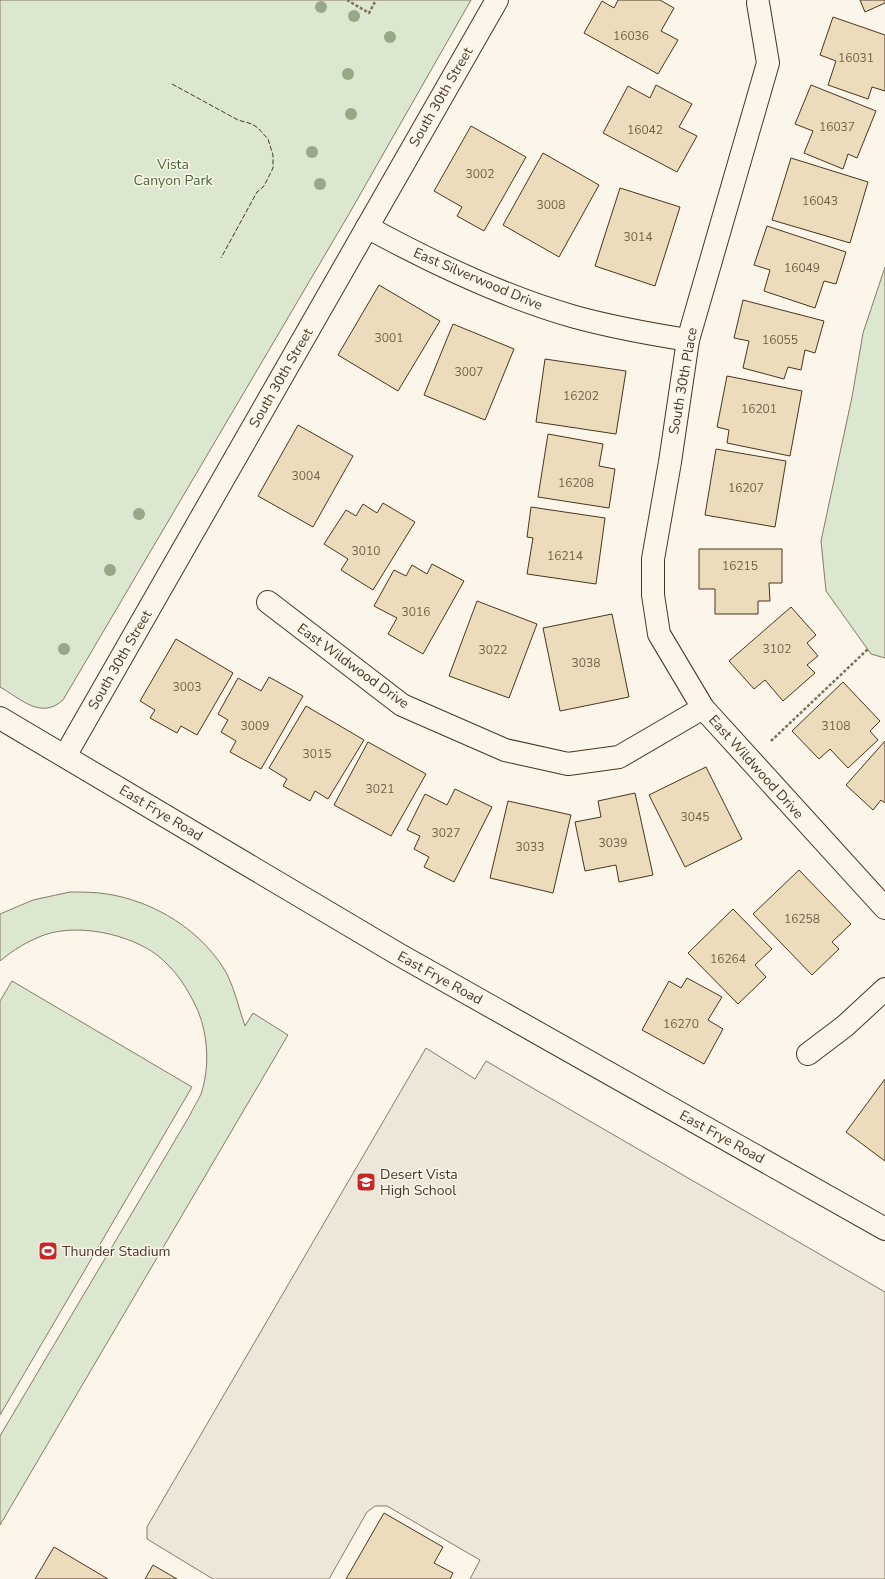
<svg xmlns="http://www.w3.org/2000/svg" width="885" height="1579" font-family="'Nunito Sans',sans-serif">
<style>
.green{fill:#dce7d0;stroke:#887966}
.parking{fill:#ede7d9;stroke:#887966}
.building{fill:#ecdcbc;stroke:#4a3520}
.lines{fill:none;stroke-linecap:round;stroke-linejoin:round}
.minor-casing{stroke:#4a3520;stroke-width:24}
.path{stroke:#7f6f5c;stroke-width:2.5;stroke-dasharray:3 2;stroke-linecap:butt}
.minor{stroke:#fbf6e9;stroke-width:22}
.fence{stroke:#4a3520;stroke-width:1;stroke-dasharray:5 2;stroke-linecap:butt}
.tree{fill:#96a887}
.labels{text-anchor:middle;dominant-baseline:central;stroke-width:3;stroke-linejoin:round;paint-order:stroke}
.number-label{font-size:12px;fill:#725f47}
.street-label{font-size:14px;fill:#4a3520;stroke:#fbf6e9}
.park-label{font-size:14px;fill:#436837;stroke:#fbf6e9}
.poi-label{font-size:14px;fill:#4a3520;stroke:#fbf6e9;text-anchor:start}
</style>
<rect width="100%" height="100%" fill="#fbf6e9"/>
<g class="green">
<path d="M0 0H471L349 214 63 700C41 720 21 699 0 687Z"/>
<path d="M885 267V658L871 654 826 591 821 541 852 397 863 333Z"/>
<path d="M70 892C82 892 95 892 107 894 154 901 203 931 227 974 235 990 239 1009 245 1026L253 1013 288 1035 0 1525V1436L190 1115C193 1108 198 1101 201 1094 210 1067 208 1036 198 1011 188 989 176 970 157 955 129 934 78 923 44 935 28 941 13 950 0 961V914L33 900Z"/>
<path d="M12 981 192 1087 0 1415V1001Z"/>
</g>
<path class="parking" d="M426 1048 475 1079 486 1061 885 1292V1579H470L480 1560 387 1506H375L367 1512 329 1579H213L147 1539V1527Z"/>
<g class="building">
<path d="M618 0H660L674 8 661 31 678 40 658 74 584 33 602 1 614 8Z"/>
<path d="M860 0H885V3L865 12Z"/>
<path d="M833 17 885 35V91L872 87 868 99 828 85 836 61 820 55Z"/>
<path d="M656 85 692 104 679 127 697 136 677 172 603 133 628 86 650 98Z"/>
<path d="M811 85 876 111 857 158 848 154 843 169 804 153 813 131 795 124Z"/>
<path d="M471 126 526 157 484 231 457 216 462 207 434 191Z"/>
<path d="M543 153 599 185 559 257 503 225Z"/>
<path d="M791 158 868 182 850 243 772 220Z"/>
<path d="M620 188 680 207 655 286 595 266Z"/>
<path d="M767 226 846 252 836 284 824 281 815 308 764 291 770 270 754 265Z"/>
<path d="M379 285 440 321 398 391 338 355Z"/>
<path d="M743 300 824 321 815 353 805 350 801 370 788 367 784 379 743 368 749 341 734 338Z"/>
<path d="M453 324 514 349 485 420 424 395Z"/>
<path d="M545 359 626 371 616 434 536 422Z"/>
<path d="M727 376 802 391 790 456 727 443 729 430 717 427Z"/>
<path d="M298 425 353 456 313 527 258 496Z"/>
<path d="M548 434 603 444 599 466 615 469 609 508 538 497Z"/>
<path d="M716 449 786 461 775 527 705 515Z"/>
<path d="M383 503 415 522 373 590 341 570 348 559 324 544 346 510 356 516 363 504 377 513Z"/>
<path d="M531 507 605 518 596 584 527 574 533 538 527 537Z"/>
<path d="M699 549H782V583H769L770 601H758V614H715V589H699Z"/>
<path d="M432 564 464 581 423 654 388 634 397 618 374 606 394 570 406 576 412 565 427 574Z"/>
<path d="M477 601 537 624 509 698 449 676Z"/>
<path d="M791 607 816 635 807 643 818 656 807 665 815 673 783 701 765 680 754 689 729 661Z"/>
<path d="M612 614 629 697 560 711 543 628Z"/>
<path d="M176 639 233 673 197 735 181 726 177 733 150 718 155 710 140 701Z"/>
<path d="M269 677 303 696 261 769 230 752 236 741 221 732 228 720 218 714 238 678 261 691Z"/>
<path d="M843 682 880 721 870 731 878 740 848 768 830 749 819 759 792 731Z"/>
<path d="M306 706 364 740 328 799 315 791 310 801 283 786 287 779 269 768Z"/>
<path d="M885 741V803L881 800 873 810 846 785Z"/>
<path d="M368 742 426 774 391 836 334 805Z"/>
<path d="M706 767 742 839 685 867 649 795Z"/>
<path d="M455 789 492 807 454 882 424 867 429 857 414 849 420 836 407 830 425 794 447 805Z"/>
<path d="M635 793 653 875 619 882 616 865 585 871 575 822 601 817 598 801Z"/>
<path d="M508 801 571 815 553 893 490 878Z"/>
<path d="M799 870 851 924 832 942 839 949 812 975 753 914Z"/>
<path d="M733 909 772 949 755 965 766 977 738 1004 688 953Z"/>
<path d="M687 978 722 997 708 1020 723 1029 704 1064 642 1030 669 981 681 988Z"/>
<path d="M885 1079V1161L846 1132Z"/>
<path d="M384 1513 443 1547 434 1563 453 1573 450 1579H346Z"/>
<path d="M54 1547 108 1579H35Z"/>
<path d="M153 1565 177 1579H145Z"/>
</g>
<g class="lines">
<g class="minor-casing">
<g id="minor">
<path d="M758 3 768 63 688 340 670 462 653 559V595L659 634 703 708 885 908"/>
<path d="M367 227C431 262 504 297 575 317 612 327 650 334 688 340"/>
<path d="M268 602 402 705 505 750 568 764 619 757 703 708"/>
<path d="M0 718 398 954 885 1229"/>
<path d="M65 756 497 0"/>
<path d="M808 1054 845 1026 885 989"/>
</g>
</g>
<g class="path">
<path d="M347 0 369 13 376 0"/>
<path d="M771 741 868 649"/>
</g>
<use href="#minor" class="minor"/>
<path class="fence" d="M172 84 238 120 252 124 258 128 268 139 273 155V168L264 186 257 192 221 258"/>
</g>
<g class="tree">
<circle cx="321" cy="7" r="6"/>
<circle cx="354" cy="16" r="6"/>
<circle cx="390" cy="37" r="6"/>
<circle cx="348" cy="74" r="6"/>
<circle cx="351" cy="114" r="6"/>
<circle cx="312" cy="152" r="6"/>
<circle cx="320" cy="184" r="6"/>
<circle cx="139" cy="514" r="6"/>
<circle cx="110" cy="570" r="6"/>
<circle cx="64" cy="649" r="6"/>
</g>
<defs>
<g id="school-square" transform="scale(1)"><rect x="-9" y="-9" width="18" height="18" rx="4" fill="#c62828" stroke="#fbf6e9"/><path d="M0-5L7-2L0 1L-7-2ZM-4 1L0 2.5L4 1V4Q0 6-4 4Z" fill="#fff"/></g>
<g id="stadium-square" transform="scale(1)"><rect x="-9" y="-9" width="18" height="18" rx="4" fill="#c62828" stroke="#fbf6e9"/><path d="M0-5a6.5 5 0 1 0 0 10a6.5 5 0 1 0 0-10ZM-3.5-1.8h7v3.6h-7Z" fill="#fff"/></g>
</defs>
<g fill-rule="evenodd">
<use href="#school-square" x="366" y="1182"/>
<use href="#stadium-square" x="48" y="1251"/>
</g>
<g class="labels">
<g class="number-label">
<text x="631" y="36">16036</text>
<text x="856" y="58">16031</text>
<text x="837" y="127">16037</text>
<text x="645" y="130">16042</text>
<text x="480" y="174">3002</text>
<text x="820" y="201">16043</text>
<text x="551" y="205">3008</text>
<text x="638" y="237">3014</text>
<text x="802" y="268">16049</text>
<text x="389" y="338">3001</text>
<text x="780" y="340">16055</text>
<text x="469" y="372">3007</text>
<text x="581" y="396">16202</text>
<text x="759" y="409">16201</text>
<text x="306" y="476">3004</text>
<text x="576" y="483">16208</text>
<text x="746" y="488">16207</text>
<text x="366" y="551">3010</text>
<text x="565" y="556">16214</text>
<text x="740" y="566">16215</text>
<text x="416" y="612">3016</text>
<text x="777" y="649">3102</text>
<text x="493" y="650">3022</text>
<text x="586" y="663">3038</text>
<text x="187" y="687">3003</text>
<text x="255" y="726">3009</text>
<text x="836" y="726">3108</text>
<text x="317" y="754">3015</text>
<text x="380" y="789">3021</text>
<text x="695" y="817">3045</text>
<text x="446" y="833">3027</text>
<text x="613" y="843">3039</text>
<text x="530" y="847">3033</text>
<text x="802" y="919">16258</text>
<text x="728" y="959">16264</text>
<text x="681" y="1024">16270</text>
</g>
<g class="street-label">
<text transform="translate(441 97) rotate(-60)">South 30th Street</text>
<text transform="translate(478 279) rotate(23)">East Silverwood Drive</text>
<text transform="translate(281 378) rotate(-60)">South 30th Street</text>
<text transform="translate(683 381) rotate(-80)">South 30th Place</text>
<text transform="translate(120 660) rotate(-60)">South 30th Street</text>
<text transform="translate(353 666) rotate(36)">East Wildwood Drive</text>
<text transform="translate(756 767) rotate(48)">East Wildwood Drive</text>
<text transform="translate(161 813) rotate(31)">East Frye Road</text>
<text transform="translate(440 978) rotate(29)">East Frye Road</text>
<text transform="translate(722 1137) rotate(29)">East Frye Road</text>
</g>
<g class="park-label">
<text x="173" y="164">Vista<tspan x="173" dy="16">Canyon Park</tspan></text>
</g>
<g class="poi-label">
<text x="380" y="1174">Desert Vista<tspan x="380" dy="16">High School</tspan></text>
<text x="62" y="1251">Thunder Stadium</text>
</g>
</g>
</svg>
